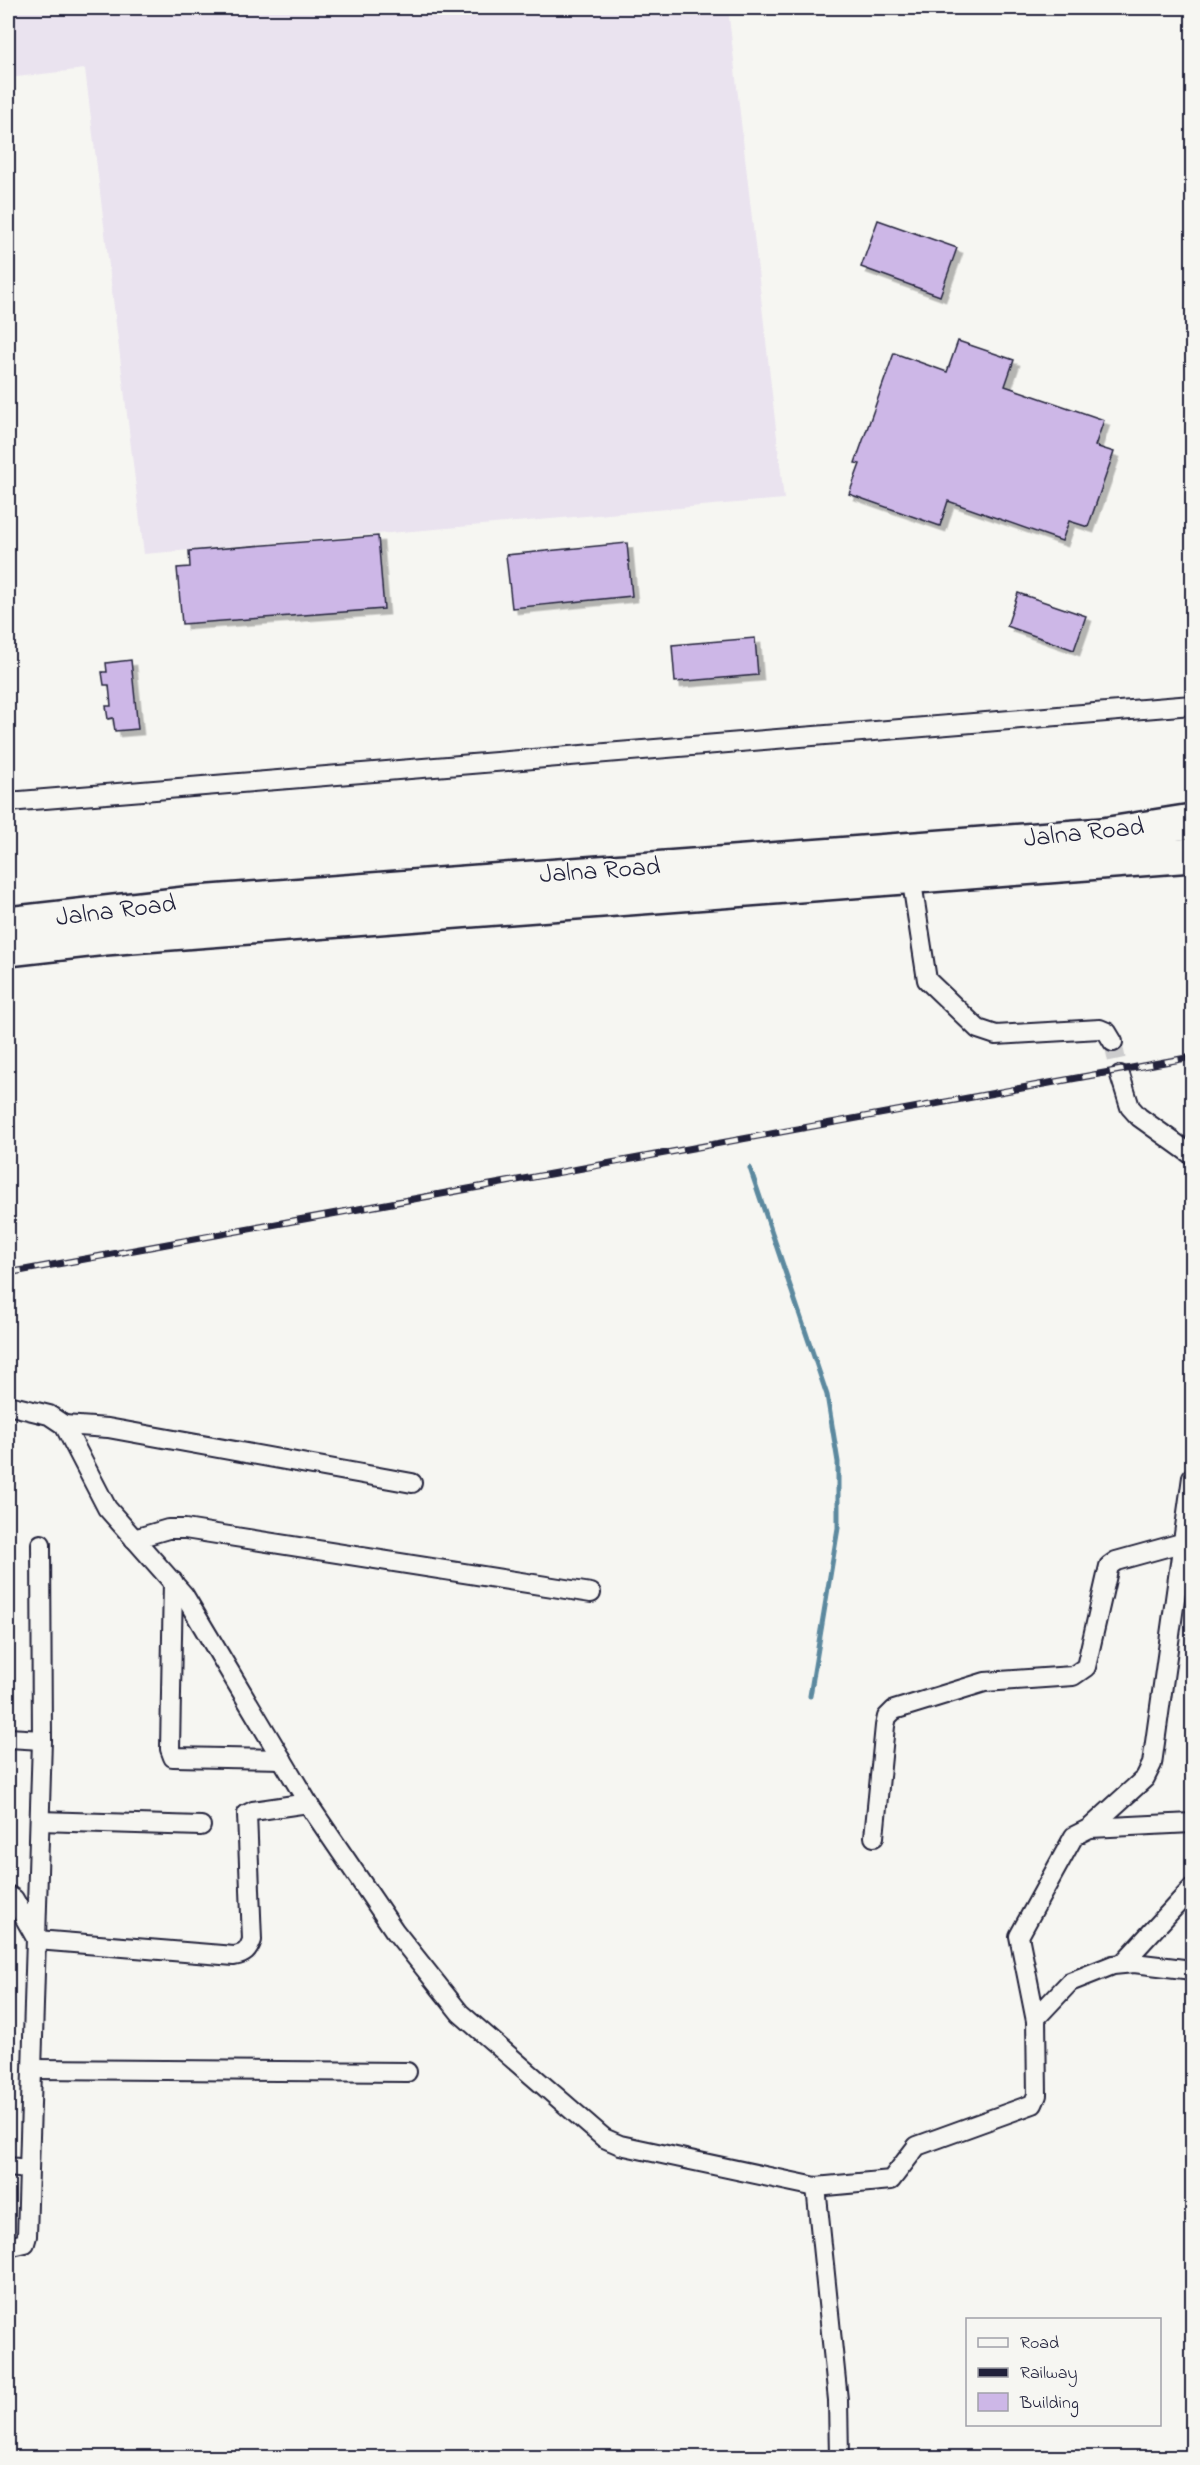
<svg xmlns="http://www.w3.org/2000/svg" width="1200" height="2465" font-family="'Indie Flower',sans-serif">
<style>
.built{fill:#eae3ef}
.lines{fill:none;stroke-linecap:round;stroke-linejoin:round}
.stream{stroke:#5c899f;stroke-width:5}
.building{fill:#cdb7e7;stroke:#22223b;stroke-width:1.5;filter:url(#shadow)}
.street-tunnel{stroke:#cccccd;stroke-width:18;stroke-dasharray:18 9;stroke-linecap:butt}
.street-casing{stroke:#22223b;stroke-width:22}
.highway-casing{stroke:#22223b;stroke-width:38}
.street{stroke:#f6f6f2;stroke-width:18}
.highway{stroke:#f6f6f2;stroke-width:33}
.rail-casing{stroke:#22223b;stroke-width:7}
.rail{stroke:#f6f6f2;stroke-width:4.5;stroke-dasharray:14;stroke-linecap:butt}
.labels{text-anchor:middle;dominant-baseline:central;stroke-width:5;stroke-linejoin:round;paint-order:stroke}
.street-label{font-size:26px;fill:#22223b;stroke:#f6f6f2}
</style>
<defs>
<filter id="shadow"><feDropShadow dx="5.5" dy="5.5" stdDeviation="0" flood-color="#0004"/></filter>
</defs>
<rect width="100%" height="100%" fill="#f6f6f2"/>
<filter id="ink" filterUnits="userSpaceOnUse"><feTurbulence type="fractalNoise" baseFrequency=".0167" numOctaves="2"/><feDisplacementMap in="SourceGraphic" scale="12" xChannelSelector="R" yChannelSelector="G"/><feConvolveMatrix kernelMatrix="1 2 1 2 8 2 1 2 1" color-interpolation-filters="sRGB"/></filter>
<g filter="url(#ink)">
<path class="built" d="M8 8H728L784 499 144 554 85 69 8 78Z"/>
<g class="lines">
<path class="stream" d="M750 1168 827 1395 838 1462V1528L810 1696"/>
</g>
<g class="building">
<path d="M878 220 957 248 940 296 861 267Z"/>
<path d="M958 341 1014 360 1005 386 1104 420 1095 446 1114 452 1088 527 1069 521 1062 541 948 501 940 526 849 494 860 464 855 463 894 353 947 372Z"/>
<path d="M378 536 384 609 182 624 177 568 190 567 189 551Z"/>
<path d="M627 543 632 596 512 608 506 555Z"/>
<path d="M1018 593 1086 616 1074 650 1007 626Z"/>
<path d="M755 638 758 675 675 682 672 645Z"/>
<path d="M131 660 138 729 115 731 113 718 108 719 106 706H111L109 685H104L102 672H107L106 663Z"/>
</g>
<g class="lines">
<path class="street-tunnel" d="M1113 1042 1120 1075"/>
<g class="street-casing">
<g id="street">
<path d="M8 802 1192 705"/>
<path d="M911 876 927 980 978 1029 996 1035 1100 1029 1107 1032 1113 1042"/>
<path d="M1120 1075 1130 1107 1139 1117 1192 1155"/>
<path d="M8 1405 49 1415 64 1425 107 1508 184 1595 311 1808 394 1930 460 2013 604 2138 620 2145 816 2187 891 2180 917 2146 1033 2104 1037 2095 1036 2018 1070 1982 1113 1965 1134 1963 1192 1970"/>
<path d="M64 1425 108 1428 412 1483"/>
<path d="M134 1539 168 1529H185L591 1593"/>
<path d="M173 1581 170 1749 173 1757 282 1759"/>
<path d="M8 1738 42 1740"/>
<path d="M40 1821 201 1826"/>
<path d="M1090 1828 1145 1778 1152 1764 1192 1477"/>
<path d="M874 1837 885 1726 887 1717 894 1710 985 1682 1073 1676 1086 1667 1109 1566 1116 1561 1192 1540"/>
<path d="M8 1895 14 1899 37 1940 234 1956C245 1954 248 1951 252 1940L247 1814 253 1811 308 1803"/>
<path d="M1124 1962 1192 1888"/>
<path d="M1036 2021 1019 1936 1074 1836 1090 1828 1192 1823"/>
<path d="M33 2069 407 2072"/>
<path d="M8 2167 29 2169"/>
<path d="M816 2187 838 2400 839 2458"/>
<path d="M8 2247 25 2243 27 2236 42 1740 41 1544"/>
</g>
</g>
<g class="highway-casing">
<g id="highway">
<path d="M8 924 185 904 1103 835 1192 821"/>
<path d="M8 949 105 938 1192 855"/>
</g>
</g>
<use href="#street" class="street"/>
<use href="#highway" class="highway"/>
<g class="rail-casing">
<path id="rail" d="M8 1273 1192 1057"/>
</g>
<use href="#rail" class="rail"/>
</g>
</g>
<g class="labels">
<g class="street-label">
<text transform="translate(1084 834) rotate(-6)">Jalna Road</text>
<text transform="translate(600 872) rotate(-4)">Jalna Road</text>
<text transform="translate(116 912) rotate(-7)">Jalna Road</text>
</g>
</g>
<rect width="1200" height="2465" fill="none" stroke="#f6f6f2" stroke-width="30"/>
<rect x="15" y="15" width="1170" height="2435" fill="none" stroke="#22223b" stroke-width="2" filter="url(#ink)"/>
<rect x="966" y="2318" width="195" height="108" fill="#f6f6f2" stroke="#a1a1a9" stroke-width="1.5"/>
<rect x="978" y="2338" width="30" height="9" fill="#f6f6f2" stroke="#a1a1a9" stroke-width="1.5"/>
<text x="1020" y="2348" font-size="18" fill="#22223b">Road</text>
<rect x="978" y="2368" width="30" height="9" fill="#22223b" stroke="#a1a1a9" stroke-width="1.5"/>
<text x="1020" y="2378" font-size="18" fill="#22223b">Railway</text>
<rect x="978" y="2393" width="30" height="18" fill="#cdb7e7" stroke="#a1a1a9" stroke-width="1.5"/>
<text x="1020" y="2408" font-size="18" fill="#22223b">Building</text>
</svg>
